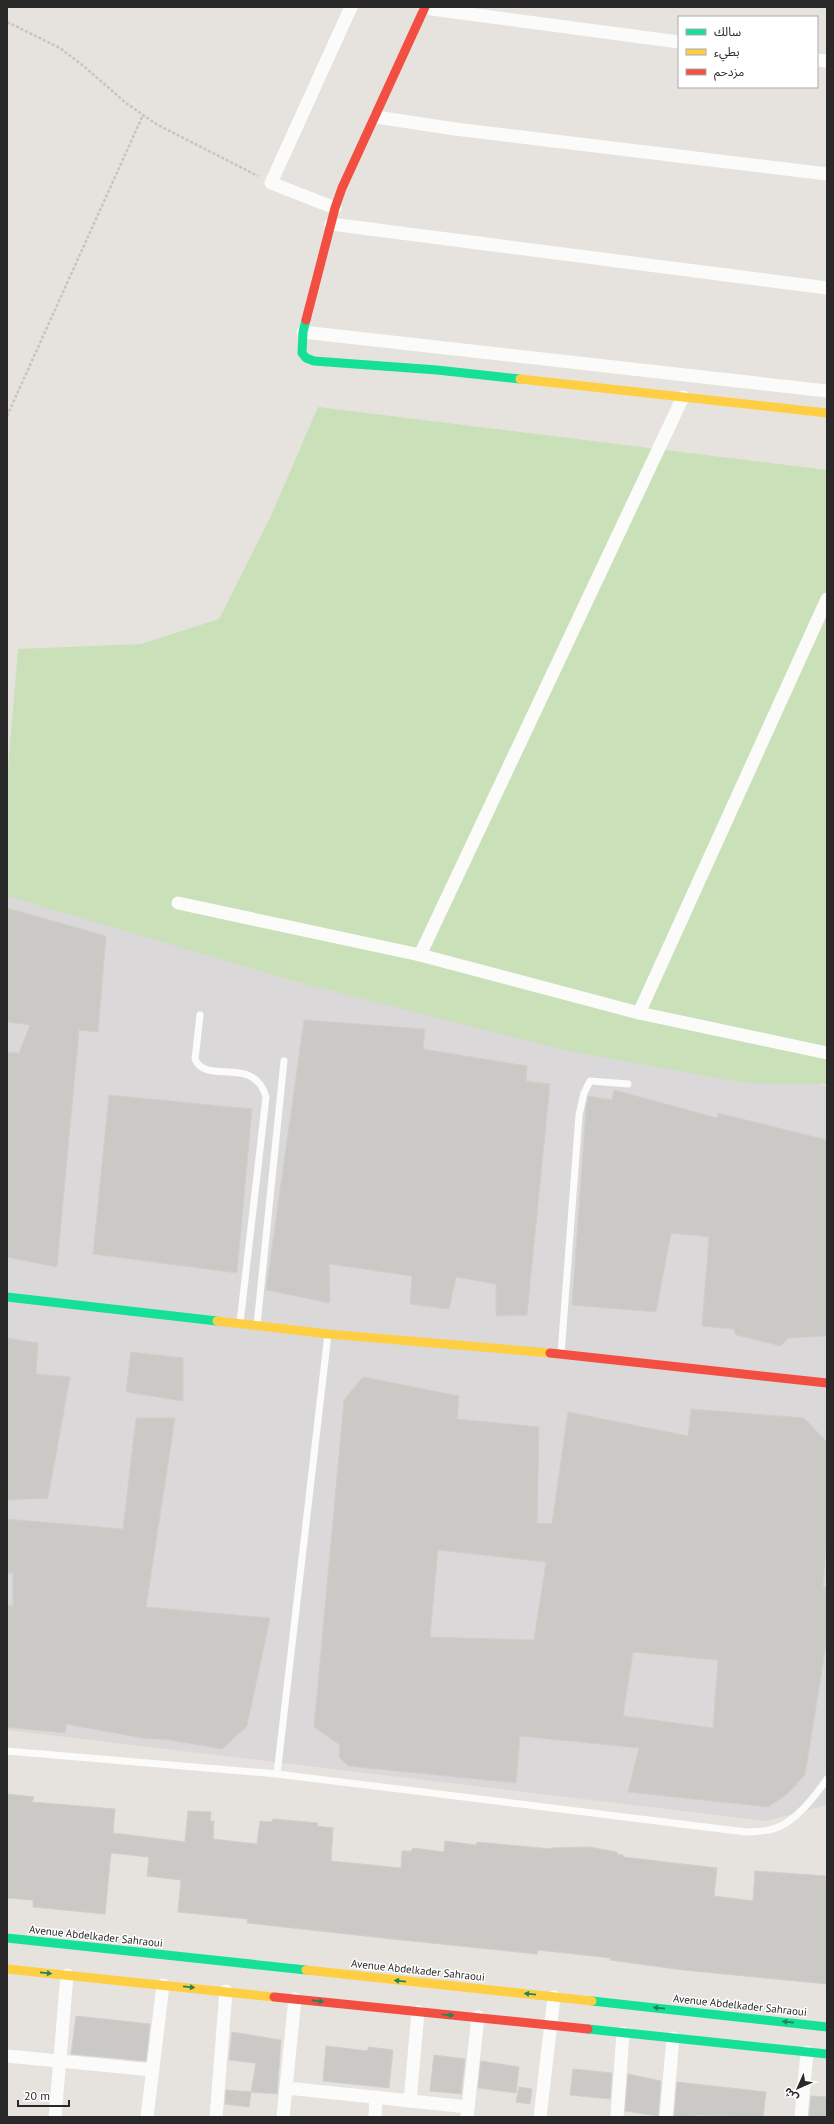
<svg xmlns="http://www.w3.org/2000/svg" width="834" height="2124" font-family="'PT Sans','Noto Sans Arabic',sans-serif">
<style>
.industrial{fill:#dbd8da}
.green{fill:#c9e0b9}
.building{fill:#cbc9c5;stroke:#d1cfca;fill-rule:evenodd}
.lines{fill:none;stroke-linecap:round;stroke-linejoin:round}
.path{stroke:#c6c5c5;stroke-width:2.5;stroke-dasharray:3 2;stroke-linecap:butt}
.lane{stroke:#fbfbfa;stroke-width:7}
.street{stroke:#fbfbfa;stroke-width:13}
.fast{stroke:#16e098;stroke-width:9}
.slow{stroke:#ffcf43;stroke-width:9}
.jam{stroke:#f24e42;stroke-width:9}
.oneway{fill:#208460}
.labels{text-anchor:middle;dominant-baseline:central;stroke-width:3;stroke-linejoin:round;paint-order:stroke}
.street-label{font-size:11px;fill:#292929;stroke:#fff}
</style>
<rect width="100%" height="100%" fill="#e6e3de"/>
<path class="industrial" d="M7 882 827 1086V1805L766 1821 7 1730Z"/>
<path class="green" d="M318 407 827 470V1084L745 1083 569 1051 301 983 7 896V780L18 649 141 644 219 619 270 518Z"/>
<g class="building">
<path d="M7 908 106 936 98 1032 79 1030 57 1267 7 1257V1052L19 1053 30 1025 7 1022Z"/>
<path d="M304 1020 425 1029 423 1049 527 1066 526 1081 550 1084 527 1315 496 1316V1284L456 1277 449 1309 410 1304 412 1276 329 1264 330 1303 266 1290Z"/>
<path d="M614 1090 717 1118 718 1113 827 1140V1336L788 1338 781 1346 736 1335 734 1329 702 1326 709 1237 671 1233 656 1312 572 1305 586 1109 588 1096 612 1100Z"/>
<path d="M109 1095 252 1109 237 1273 93 1254Z"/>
<path d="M7 1338 38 1343 36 1374 70 1377 48 1498 7 1500Z"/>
<path d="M131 1352 183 1358V1401L126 1392Z"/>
<path d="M363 1377 459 1396 457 1419 539 1427 537 1523 552 1524 568 1412 688 1436 691 1409 804 1418 827 1442V1535L823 1586 827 1588V1639L805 1775 787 1794 768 1807 628 1792 639 1748 520 1736 516 1783 348 1766 339 1757 340 1745 314 1727 344 1400ZM438 1550 546 1562 534 1640 430 1637ZM633 1652 718 1660 713 1728 623 1716Z"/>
<path d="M136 1418H175L146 1607 270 1618 247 1726 222 1749 170 1740 143 1738 66 1724 65 1733 7 1727V1605L13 1606V1573H7V1519L123 1529Z"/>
<path d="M7 1794 34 1797 32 1802 115 1809 113 1833 185 1842 188 1811 211 1812 210 1821H214L213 1839 257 1844 260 1821 272 1822 273 1819 318 1823 317 1826 333 1828 331 1861 401 1868 402 1851H411L413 1848 444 1852 445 1841 476 1845 477 1842 551 1849V1848L589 1847 617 1852V1854L623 1855V1857L717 1868 714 1896 753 1901 755 1871 827 1876V1984L683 1970 610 1960 611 1958 538 1950 537 1954 392 1939 247 1923 248 1919 178 1912 181 1880 147 1876 149 1857 111 1853 105 1914 33 1907V1900L7 1898Z"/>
<path d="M76 2016 150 2024 146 2061 71 2054Z"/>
<path d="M232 2032 281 2040 277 2094 251 2092 256 2063 229 2060Z"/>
<path d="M326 2046 368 2051V2047L393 2050 389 2088 323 2081Z"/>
<path d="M434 2055 465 2059 461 2094 430 2091Z"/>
<path d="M481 2061 519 2067 516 2093 478 2088Z"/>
<path d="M573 2069 612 2073 610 2099 570 2095Z"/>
<path d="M628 2074 661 2081 658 2116 625 2111Z"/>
<path d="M677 2082 766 2092 763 2117 695 2115 694 2117H674Z"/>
<path d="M519 2087 532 2089 530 2104 516 2102Z"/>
<path d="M226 2090 251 2092 249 2107 225 2104Z"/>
<path d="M811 2096 827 2097V2117H809Z"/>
</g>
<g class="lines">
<g class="path">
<path d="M7 22 60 48 86 68 126 103 156 124 258 176"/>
<path d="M7 416 143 115"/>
</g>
<g class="lane">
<path d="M200 1015 195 1059C206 1086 254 1054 266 1097L240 1323"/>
<path d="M257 1325 284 1061"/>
<path d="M561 1354 579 1115 584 1093 590 1081 628 1084"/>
<path d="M7 1751 277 1774 746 1832C754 1831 765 1832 773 1829 795 1823 815 1796 827 1779"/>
<path d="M277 1774 328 1334"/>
</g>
<g class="street">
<path d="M424 8 679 42"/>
<path d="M817 60 827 61"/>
<path d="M376 117 455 129 827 174"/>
<path d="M335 208 271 183 351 7"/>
<path d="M331 224 827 288"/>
<path d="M303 332 827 391"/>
<path d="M178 903 420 955 639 1013 827 1053"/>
<path d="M420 955 683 397"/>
<path d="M639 1013 827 599"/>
<path d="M7 2056 153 2070"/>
<path d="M287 2088 468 2107"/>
<path d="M410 2101 418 2012"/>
<path d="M55 2117 67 1975"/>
<path d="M147 2117 163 1985"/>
<path d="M216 2117 226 1991"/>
<path d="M283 2117 295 1999"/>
<path d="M375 2117 376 2097"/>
<path d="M467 2117 478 2017"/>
<path d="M540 2117 554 1997"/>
<path d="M617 2117 623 2033"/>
<path d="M666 2117 673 2038"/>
<path d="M801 2117 807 2052"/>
</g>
<g class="fast">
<path d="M306 320 303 332 302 353 306 358 314 361 437 370 520 379"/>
<path d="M7 1297 217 1321"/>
<path d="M7 1938 306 1970"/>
<path d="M592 2001 827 2027"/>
<path d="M588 2029 827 2054"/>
</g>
<g class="slow">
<path d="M520 379 827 413"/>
<path d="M217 1321 328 1334 550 1353"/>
<path d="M7 1969 274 1997"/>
<path d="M306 1970 592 2001"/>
</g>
<g class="jam">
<path d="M306 320 335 208 342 188 425 7"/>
<path d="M550 1353 827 1383"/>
<path d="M274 1997 588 2029"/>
</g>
</g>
<defs><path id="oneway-solid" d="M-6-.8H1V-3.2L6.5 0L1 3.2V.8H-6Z"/></defs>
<g class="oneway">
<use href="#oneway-solid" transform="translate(46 1973) rotate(6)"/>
<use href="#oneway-solid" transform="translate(400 1981) rotate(-174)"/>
<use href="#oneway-solid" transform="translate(189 1987) rotate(6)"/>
<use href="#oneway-solid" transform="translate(530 1994) rotate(-174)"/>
<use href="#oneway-solid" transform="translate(318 2001) rotate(6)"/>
<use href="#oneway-solid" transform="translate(659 2008) rotate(-174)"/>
<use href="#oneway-solid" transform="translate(448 2015) rotate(5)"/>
<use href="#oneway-solid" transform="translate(788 2022) rotate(-174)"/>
</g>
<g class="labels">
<g class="street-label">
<text transform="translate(96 1936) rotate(6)">Avenue Abdelkader Sahraoui</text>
<text transform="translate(418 1970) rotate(6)">Avenue Abdelkader Sahraoui</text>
<text transform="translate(740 2005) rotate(6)">Avenue Abdelkader Sahraoui</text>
</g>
</g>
<rect width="834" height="2124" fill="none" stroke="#292929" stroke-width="16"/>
<rect x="678" y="16" width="140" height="72" fill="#ffffff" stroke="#a9a9a9"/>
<rect x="686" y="29" width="20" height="6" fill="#16e098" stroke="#a9a9a9"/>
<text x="714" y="36" font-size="12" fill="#292929">سالك</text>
<rect x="686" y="49" width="20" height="6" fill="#ffcf43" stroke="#a9a9a9"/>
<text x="714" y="56" font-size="12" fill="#292929">بطيء</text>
<rect x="686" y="69" width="20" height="6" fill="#f24e42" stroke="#a9a9a9"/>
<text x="714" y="76" font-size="12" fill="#292929">مزدحم</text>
<g transform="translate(798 2088) rotate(225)" stroke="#ffffff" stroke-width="3" paint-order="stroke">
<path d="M0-3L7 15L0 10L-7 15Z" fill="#292929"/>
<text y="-6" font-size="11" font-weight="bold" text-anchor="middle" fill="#292929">ش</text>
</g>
<path d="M18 2100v6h51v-6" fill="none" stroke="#292929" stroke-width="2"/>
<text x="24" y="2100" font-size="12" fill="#292929" stroke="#ffffff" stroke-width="3" paint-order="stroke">20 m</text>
</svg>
